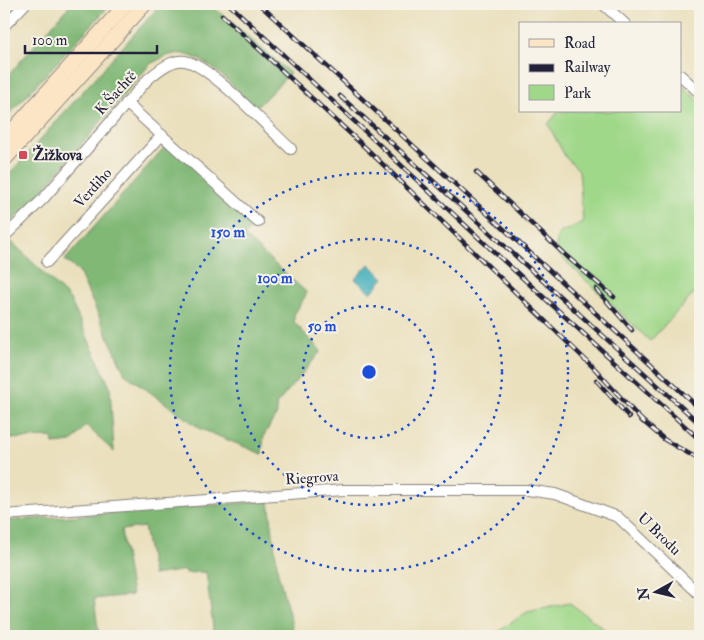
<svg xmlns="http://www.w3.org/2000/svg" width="704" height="640" font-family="'IM FELL Double Pica',serif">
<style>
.green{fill:#a0d88a;stroke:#617d62}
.forest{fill:#80b876;stroke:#516d58}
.water{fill:#3fafba;stroke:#30687a}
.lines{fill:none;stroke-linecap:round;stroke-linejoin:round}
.minor-casing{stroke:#86817c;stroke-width:12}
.secondary-casing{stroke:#86817c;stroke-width:16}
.minor{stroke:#fff;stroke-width:10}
.secondary{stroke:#fce5c4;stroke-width:14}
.rail-casing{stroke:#22223b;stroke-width:4.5}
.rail{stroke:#f7f3e8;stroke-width:2.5;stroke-dasharray:8;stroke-linecap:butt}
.ring{fill:none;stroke:#1d4ed8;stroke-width:2.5;stroke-dasharray:2.5 5}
.poi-dot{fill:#d1495b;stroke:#f7f3e8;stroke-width:2}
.labels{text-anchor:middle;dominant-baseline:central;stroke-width:4;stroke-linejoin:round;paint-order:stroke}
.street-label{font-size:15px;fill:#22223b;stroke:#f7f3e8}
.poi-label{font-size:15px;font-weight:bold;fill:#22223b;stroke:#f7f3e8;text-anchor:start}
.centre{fill:#1d4ed8;stroke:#f7f3e8;stroke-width:2.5}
.ring-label{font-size:15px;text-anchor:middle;font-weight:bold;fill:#1d4ed8;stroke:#f7f3e8;stroke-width:4;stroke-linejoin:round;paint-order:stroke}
</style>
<rect width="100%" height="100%" fill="#f7f3e8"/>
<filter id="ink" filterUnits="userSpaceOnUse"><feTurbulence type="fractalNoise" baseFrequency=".02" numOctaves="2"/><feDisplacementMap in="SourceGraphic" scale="10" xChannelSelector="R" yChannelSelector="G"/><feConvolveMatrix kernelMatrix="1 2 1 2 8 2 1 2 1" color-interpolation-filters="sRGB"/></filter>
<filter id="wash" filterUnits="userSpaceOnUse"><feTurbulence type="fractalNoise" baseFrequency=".0096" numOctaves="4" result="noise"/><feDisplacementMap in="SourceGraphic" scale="20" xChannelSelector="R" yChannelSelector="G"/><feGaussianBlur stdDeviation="1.12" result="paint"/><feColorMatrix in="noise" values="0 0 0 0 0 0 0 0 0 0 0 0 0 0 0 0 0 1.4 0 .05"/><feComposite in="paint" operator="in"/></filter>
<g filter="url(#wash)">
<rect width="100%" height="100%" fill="#eae0bd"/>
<g class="green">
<path d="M680 84 700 102V287L650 341 555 251 558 234 583 222 579 170 566 158 548 124 559 111H680Z"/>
<path d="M570 603 613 636H492L527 612Z"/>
</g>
<g class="forest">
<path d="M71 4H111L4 120V80Z"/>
<path d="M161 4H210L290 73 255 109C235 89 213 60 183 54 172 52 160 59 150 64L36 198 4 229V180Z"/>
<path d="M168 143 255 224 244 236 307 293 294 315V322L321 351 276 405 277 414 264 435 262 454 201 429 125 374 79 272 65 260Z"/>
<path d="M10 240 70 299 110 387 114 452 86 425 72 442 53 444 52 437 8 439 4 393V247Z"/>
<path d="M269 501 278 573 295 636H262L256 631 230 636H214L206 572 186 573V570L153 575 144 527 121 530 132 595 94 599 99 636H4V521Z"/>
</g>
<path class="water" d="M369 264 384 278 371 293 355 279Z"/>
</g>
<g filter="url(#ink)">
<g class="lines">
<g class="minor-casing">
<g id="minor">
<path d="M603 4 625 24"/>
<path d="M4 26 25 4"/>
<path d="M680 75 700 93"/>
<path d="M126 103 258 222"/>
<path d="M4 237 43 199 148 79C158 71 171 59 185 61 210 65 270 130 291 149"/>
<path d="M47 262 162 135"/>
<path d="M4 515 344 490H527L555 494 618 517 700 595"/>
</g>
</g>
<g class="secondary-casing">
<g id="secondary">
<path d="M4 140 126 4"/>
<path d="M4 160 145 4"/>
</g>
</g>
<use href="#minor" class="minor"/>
<use href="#secondary" class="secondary"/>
<g class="rail-casing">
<g id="rail">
<path d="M229 4 480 239 700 440"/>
<path d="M259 4 700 409"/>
<path d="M222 15 369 151 595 369 643 422"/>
<path d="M340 96 700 424"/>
<path d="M476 172 564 254 614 297"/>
<path d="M596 289 632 330"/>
<path d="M596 380 629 417"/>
<path d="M639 418 665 440 700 460"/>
</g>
</g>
<use href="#rail" class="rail"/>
</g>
</g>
<g class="ring">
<circle cx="369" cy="372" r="66"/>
<circle cx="369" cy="372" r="133"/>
<circle cx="369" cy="372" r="199"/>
</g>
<rect class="poi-dot" x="18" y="150" width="10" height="10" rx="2.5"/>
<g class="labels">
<g class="street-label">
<text transform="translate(116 93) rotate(-48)">K Šachtě</text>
<text transform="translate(93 188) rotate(-48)">Verdiho</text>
<text transform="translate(312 478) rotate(-4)">Riegrova</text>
<text transform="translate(659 534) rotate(44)">U Brodu</text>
</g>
<g class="poi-label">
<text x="33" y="155">Žižkova</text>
</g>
</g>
<circle cx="369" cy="372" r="8" class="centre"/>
<g class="ring-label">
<text x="228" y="237">150 m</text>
<text x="275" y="283">100 m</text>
<text x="322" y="331">50 m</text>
</g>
<rect width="704" height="640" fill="none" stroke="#f7f3e8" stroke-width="20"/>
<rect x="519" y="22" width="162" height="90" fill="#f7f3e8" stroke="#a29fa3"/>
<rect x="529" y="39" width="25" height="8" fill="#fce5c4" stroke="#a29fa3"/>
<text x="564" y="48" font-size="15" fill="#22223b">Road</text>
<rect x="529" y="64" width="25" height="8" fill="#22223b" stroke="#a29fa3"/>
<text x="564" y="72" font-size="15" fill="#22223b">Railway</text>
<rect x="529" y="85" width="25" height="15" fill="#a0d88a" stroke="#a29fa3"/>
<text x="564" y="98" font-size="15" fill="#22223b">Park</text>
<g transform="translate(656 592) rotate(262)" stroke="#f7f3e8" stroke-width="4" paint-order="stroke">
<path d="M0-4L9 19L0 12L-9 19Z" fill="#22223b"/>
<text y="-8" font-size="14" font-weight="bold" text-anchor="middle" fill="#22223b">N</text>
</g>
<path d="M25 45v8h132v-8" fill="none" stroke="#22223b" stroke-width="2.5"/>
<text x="32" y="45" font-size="15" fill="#22223b" stroke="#f7f3e8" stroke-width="4" paint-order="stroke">100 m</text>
</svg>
